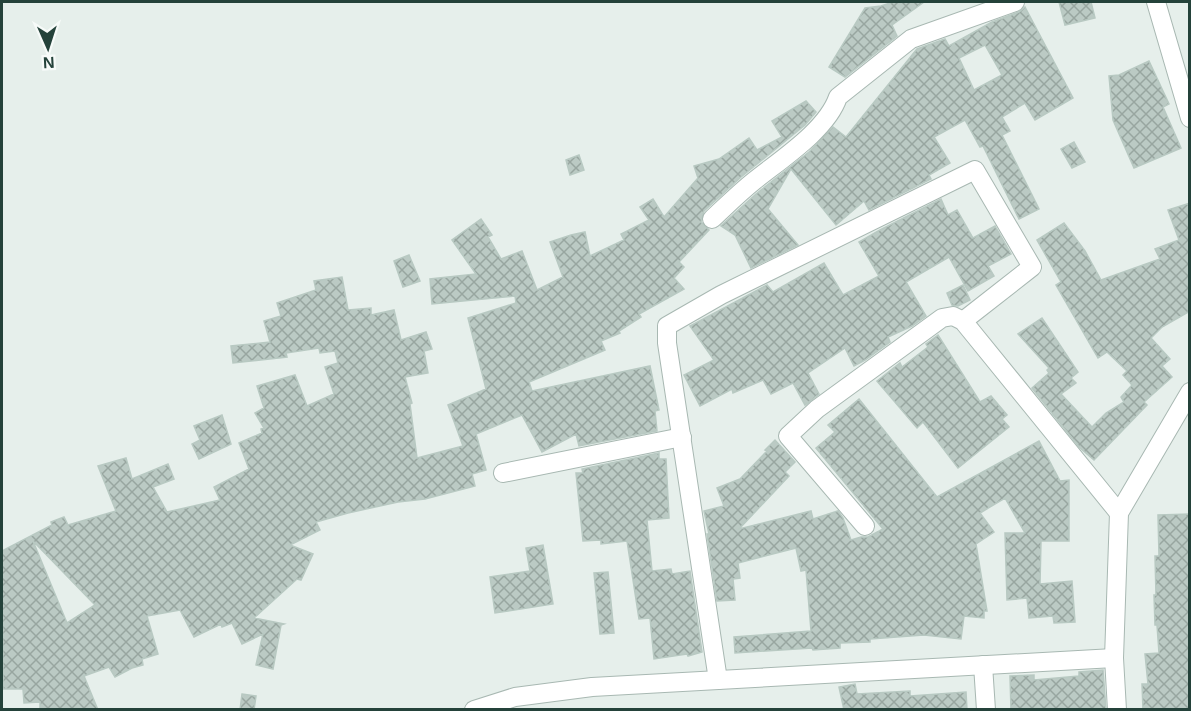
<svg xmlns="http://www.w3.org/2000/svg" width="1191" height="711" font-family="Arial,sans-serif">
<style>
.building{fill:url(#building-cross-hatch);stroke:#b8c9c2;stroke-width:1.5;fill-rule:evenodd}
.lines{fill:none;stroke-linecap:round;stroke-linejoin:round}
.street-casing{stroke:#a8b8b2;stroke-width:20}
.street{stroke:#fff;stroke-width:18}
</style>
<defs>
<pattern id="building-cross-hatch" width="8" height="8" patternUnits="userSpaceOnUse" patternTransform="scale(1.5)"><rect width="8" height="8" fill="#bbcac4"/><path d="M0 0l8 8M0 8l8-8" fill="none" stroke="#98a6a0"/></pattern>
</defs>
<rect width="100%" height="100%" fill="#e6efeb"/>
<g class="building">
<path d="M893 2H924L892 25 897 36 845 77 829 67 865 8 881 6Z"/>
<path d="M1059 2H1091L1095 18 1065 25Z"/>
<path d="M1025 7 1073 98 1035 120 1025 103 1002 117 1010 131 1002 135 1039 209 1019 219 983 146 980 147 965 120 934 137 950 163 929 175 931 179 869 210 864 201 836 225 791 169 768 209 798 245 751 268 735 235 721 226 756 194 809 152 833 127 846 137 917 49 945 39 949 46 992 22 1019 12ZM985 45 1002 75 974 90 959 58Z"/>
<path d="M1149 61 1169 104 1163 107 1181 148 1134 168 1113 120 1109 76 1119 75Z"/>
<path d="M806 101 816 112 805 125 741 177 704 211 701 222 709 230 679 262 684 267 674 278 684 289 639 314 641 317 619 331 620 333 601 341 605 350 529 382 532 391 650 366 659 410 655 411 657 431 579 446 576 434 542 452 522 415 476 434 486 470 472 474 475 486 425 499 398 502 348 513 316 522 320 530 290 545 313 554 301 580 297 579 254 618 284 624 281 625 273 669 256 665 263 634 242 644 232 623 222 627 221 624 194 637 180 610 147 616 158 654 142 659 143 665 132 668 115 677 109 667 84 676 98 710H40V702L24 703 23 689H3L2 551 52 525 51 522 64 517 68 525 116 511 98 466 126 458 132 479 168 464 174 479 153 487 167 512 220 500 214 487 249 469 239 443 262 433 261 429 264 428 255 413 264 408 257 386 295 375 307 406 334 394 325 367 338 363 335 351 320 353 319 348 286 353 287 357 233 363 231 346 270 342 264 321 281 316 277 303 316 290 314 281 342 277 348 310 371 308V315L394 310 401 340 426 332 432 349 424 351 428 373 405 377 412 403 410 404 417 458 463 446 448 405 486 389 468 318 516 303 515 296 432 304 430 279 476 274 452 240 481 219 492 235 488 237 501 259 522 251 537 290 563 277 550 242 571 235 585 232 590 256 624 240 621 234 649 220 640 207 653 199 664 217 698 178 694 166 719 159 749 138 757 150 782 137 772 121ZM33 541 95 605 67 623Z"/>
<path d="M1074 142 1085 162 1072 168 1061 149Z"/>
<path d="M579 155 584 170 570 175 566 160Z"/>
<path d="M941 199 948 215 957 210 973 238 995 226 1011 254 988 266 994 276 968 291 949 257 906 282 926 316 912 326 888 337 890 342 865 360 854 366 845 348 808 373 819 394 805 405 793 383 771 394 763 380 733 393 732 389 700 406 684 375 714 360 690 326 767 285 773 292 824 263 843 295 879 276 859 242 880 230Z"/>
<path d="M1190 203V311L1162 327 1151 338 1170 359 1162 366 1172 377 1144 402 1147 405 1094 460 1080 448 1032 388 1049 373 1047 370 1049 368 1018 334 1042 318 1078 372 1071 378 1076 383 1061 394 1092 427 1106 413 1124 402 1121 397 1132 385 1123 375 1127 371 1107 352 1098 358 1056 285 1061 282 1037 240 1064 223 1085 251 1101 280 1160 259 1155 249 1179 240 1168 210Z"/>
<path d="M409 255 420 281 403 287 394 261Z"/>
<path d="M963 285 970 300 958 306 952 305 947 293Z"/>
<path d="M938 335 980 402 991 396 1007 415 1002 419 1009 427 958 468 923 422 917 428 877 381 900 363 902 367 928 347 926 344Z"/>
<path d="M859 399 937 497 1039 441 1060 481 1069 480V541H1041L1040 584 1072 581 1075 622 1054 623 1053 616 1029 618 1027 598 1007 600 1005 533H1025L1005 498 980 513 994 532 976 544 987 611H984V618L964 616 961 639 924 635 870 639V642L840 643V648L813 650 812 648 735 653 734 637 811 631 806 570 801 571 796 548 738 563 740 578 733 579 735 600 717 601 707 534H709L704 511 724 506 717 488 740 479 767 451 765 450 775 440 795 462 785 472 789 476 739 529 811 511 813 519 838 511 843 518 851 540 861 537H868L883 529 816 448 835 432 828 425Z"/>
<path d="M222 415 231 444 199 459 192 444 200 440 194 426Z"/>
<path d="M659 453V459H666L669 518 647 520 652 571 671 569 672 574 690 571 702 652 688 656 687 654 654 659 650 618 639 619 627 541 601 544V540L583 541 576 473H583L582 469Z"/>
<path d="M1190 514V710H1143L1142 684H1148L1145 654 1159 653 1157 625H1155L1154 595H1156L1155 556H1159L1158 515Z"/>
<path d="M543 545 553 604 495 613 490 577 530 571 526 548Z"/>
<path d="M608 572 614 633 600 634 594 573Z"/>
<path d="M1103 670 1106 710H1011L1010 676 1034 675V680L1079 676V672Z"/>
<path d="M855 684 857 694 910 691V696L966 692 967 710H844L839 687Z"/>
<path d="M242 694 256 696 254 710H240Z"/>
</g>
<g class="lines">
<g class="street-casing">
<g id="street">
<path d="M1156 2 1190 118"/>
<path d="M712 219C726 206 739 193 754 181 780 160 827 130 838 97L911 39 1015 2"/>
<path d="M503 473 682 437"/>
<path d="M865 526 788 436 817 409 942 318 953 316 963 321 1119 513"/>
<path d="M983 665 986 710"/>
<path d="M718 680 667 343V326L721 295 975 170 1032 267 963 321"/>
<path d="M474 710 515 697 592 687 1114 658"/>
<path d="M1117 710 1114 658 1119 513 1190 392"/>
</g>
</g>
<use href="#street" class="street"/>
</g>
<rect width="1191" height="711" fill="none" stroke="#24423a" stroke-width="6"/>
<g transform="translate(48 48) rotate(177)" stroke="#f7fbf9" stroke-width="4.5" paint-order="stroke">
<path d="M0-4.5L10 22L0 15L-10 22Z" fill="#24423a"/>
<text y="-9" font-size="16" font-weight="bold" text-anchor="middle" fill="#24423a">N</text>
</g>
</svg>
